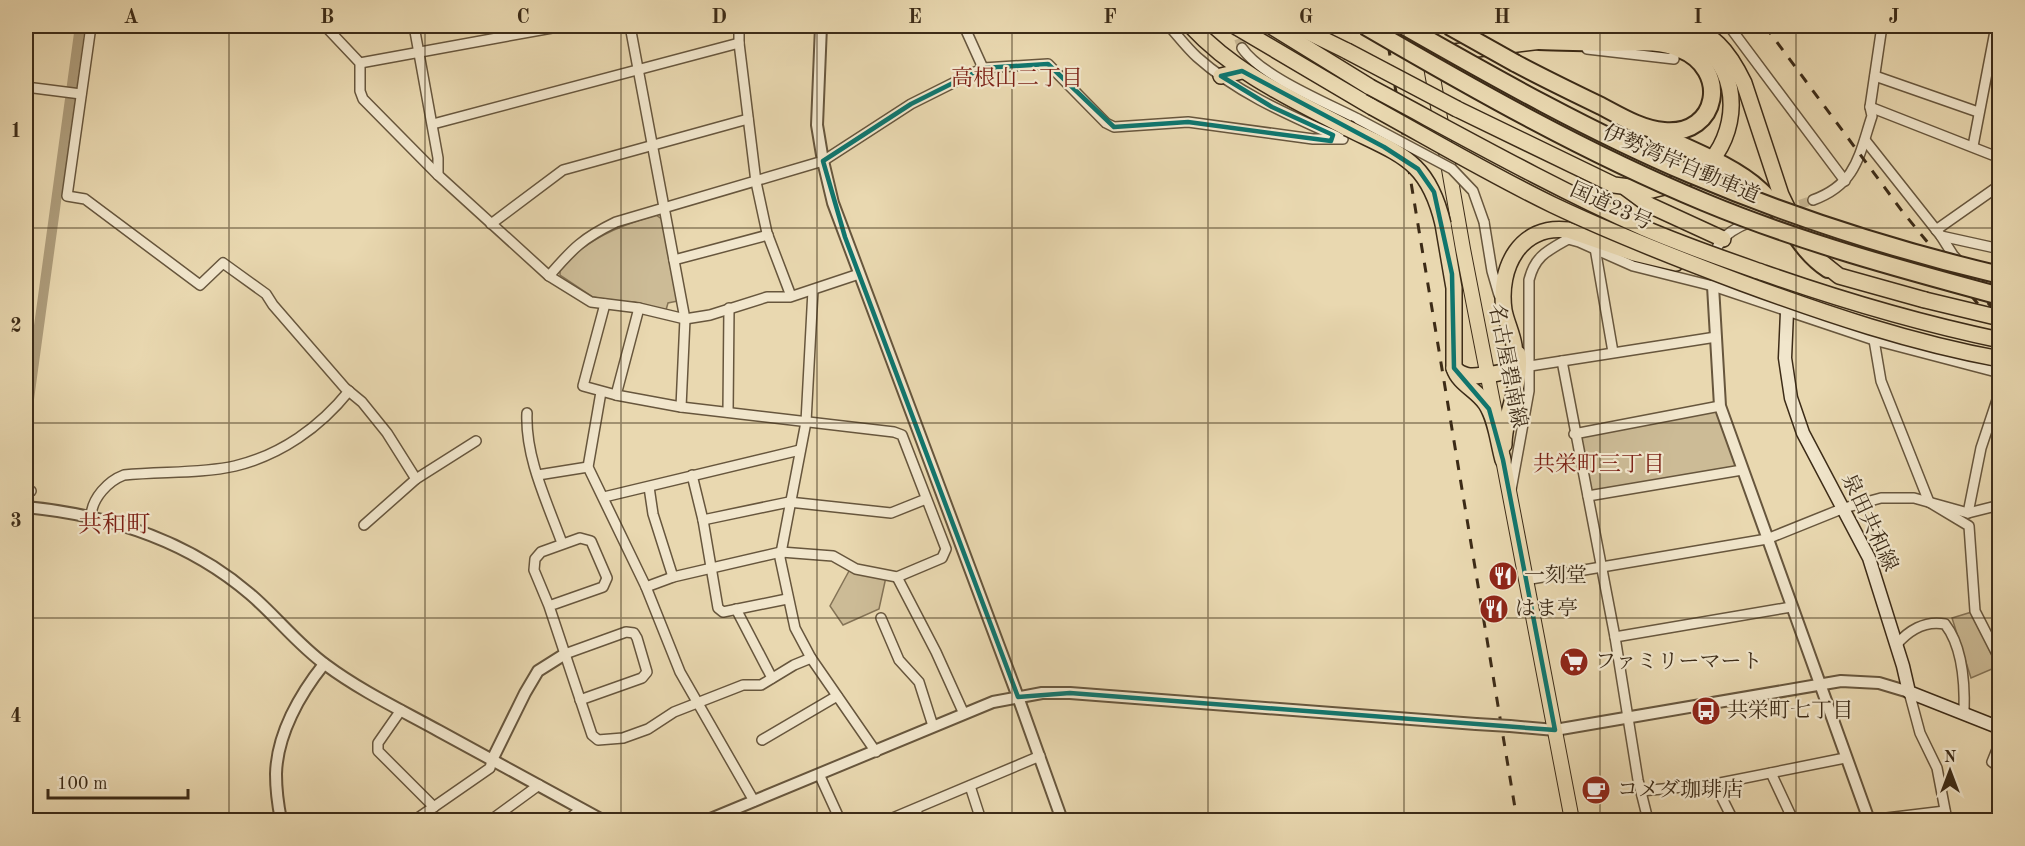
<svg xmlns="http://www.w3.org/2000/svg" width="2025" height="846" font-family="'Old Standard TT','Noto Serif JP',serif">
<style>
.green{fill:#ccbb96;stroke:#847356;stroke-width:1.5}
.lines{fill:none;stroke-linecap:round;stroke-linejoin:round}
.canal{stroke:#ae9d7c;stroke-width:10}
.minor-tunnel{stroke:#c6b591;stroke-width:9;stroke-dasharray:9 4.5;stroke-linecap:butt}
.minor-casing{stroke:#67563d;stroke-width:12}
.tertiary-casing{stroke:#67563d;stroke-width:14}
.secondary-casing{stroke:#3c2b17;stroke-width:15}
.primary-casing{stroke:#3c2b17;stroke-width:16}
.trunk-casing{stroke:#3c2b17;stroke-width:18}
.motorway-casing{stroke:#3c2b17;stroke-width:20}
.minor{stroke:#f1e6cc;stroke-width:9}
.tertiary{stroke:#f1e6cc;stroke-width:10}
.secondary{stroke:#f1e6cc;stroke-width:12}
.primary{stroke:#e9d8b0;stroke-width:14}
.trunk{stroke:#e9d8b0;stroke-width:15}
.motorway{stroke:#e9d8b0;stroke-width:16}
.rail{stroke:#3c2b17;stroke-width:3;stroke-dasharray:10 10;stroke-linecap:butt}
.minor-bridge-casing{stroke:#67563d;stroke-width:12;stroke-linecap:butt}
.tertiary-bridge-casing{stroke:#67563d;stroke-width:14;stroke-linecap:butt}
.trunk-bridge-casing{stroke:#3c2b17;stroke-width:18;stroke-linecap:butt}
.motorway-bridge-casing{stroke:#3c2b17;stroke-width:20;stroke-linecap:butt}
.minor-bridge{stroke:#f1e6cc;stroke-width:9}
.tertiary-bridge{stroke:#f1e6cc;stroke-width:10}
.trunk-bridge{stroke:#e9d8b0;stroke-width:15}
.motorway-bridge{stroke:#e9d8b0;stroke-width:16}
.marked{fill:none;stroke:#0f766e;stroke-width:4.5;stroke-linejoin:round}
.grid{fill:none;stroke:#3c2b17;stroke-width:1.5;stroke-opacity:0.55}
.labels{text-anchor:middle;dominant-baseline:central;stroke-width:4.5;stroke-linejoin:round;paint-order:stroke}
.street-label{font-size:21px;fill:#3c2b17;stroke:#f1e6cc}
.poi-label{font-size:21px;fill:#3c2b17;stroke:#f1e6cc;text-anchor:start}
.neighbourhood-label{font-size:22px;fill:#7a1f14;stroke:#f1e6cc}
.quarter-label{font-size:24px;fill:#7a1f14;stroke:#f1e6cc}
.neatline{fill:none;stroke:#3c2b17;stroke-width:2}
.grid-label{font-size:20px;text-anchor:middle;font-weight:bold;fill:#3c2b17}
</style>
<rect width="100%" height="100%" fill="#e9d8b0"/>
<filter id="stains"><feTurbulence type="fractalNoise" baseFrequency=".00333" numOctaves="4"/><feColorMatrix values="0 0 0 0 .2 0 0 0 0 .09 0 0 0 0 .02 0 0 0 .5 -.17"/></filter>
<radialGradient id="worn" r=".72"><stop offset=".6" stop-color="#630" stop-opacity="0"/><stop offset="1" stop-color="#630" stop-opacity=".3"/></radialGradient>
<g class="green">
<path d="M656 215 663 220 678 301 668 303 666 310 634 302H621L593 297 560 275V270C585 239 619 226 656 215Z"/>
<path d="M1720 406 1742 470 1588 496 1574 434Z"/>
<path d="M849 571 886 577 879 609 843 625 830 606Z"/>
<path d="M1975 611 1999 660V666L1971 678 1952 618Z"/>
</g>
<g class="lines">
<path class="canal" d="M26 421 80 26"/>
<g class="minor-tunnel">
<path d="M1234 26 1242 48"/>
<path d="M1761 217 1813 200"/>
</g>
<g class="minor-casing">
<g id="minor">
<path d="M91 26 67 196 85 199 200 285 223 263 266 294 273 305 345 388 362 402 387 433 416 479"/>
<path d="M325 26 360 63V91L363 99 438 175 549 276 591 302 639 308 685 319 710 315 767 297H790L859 274"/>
<path d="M414 26 438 158V175"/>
<path d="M630 26 685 319 681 407"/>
<path d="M739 26V43L756 182 767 233 791 296"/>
<path d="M964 26 983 68"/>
<path d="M1169 26C1178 36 1187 48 1197 57 1237 93 1289 115 1338 137"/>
<path d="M1729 26 1845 181"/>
<path d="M1242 48C1261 76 1327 103 1358 119"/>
<path d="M1587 49 1674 59V54"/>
<path d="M360 63 563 26"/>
<path d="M1875 76 1978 112"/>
<path d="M26 87 81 94"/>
<path d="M1870 107 2000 158"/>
<path d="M433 124 739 43"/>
<path d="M1865 140 1941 236 1953 255 2000 307"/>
<path d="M1973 146 1996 26"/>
<path d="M1813 200C1857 184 1859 155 1872 116L1870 107 1882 26"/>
<path d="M1484 222 1492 271 1499 295"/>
<path d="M491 224 563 170 748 119"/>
<path d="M1936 230 2000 185"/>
<path d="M1941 236 2000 249"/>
<path d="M1595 248 1613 352"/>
<path d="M674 260 768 235"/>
<path d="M549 276C573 248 583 238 616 222L823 161 911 104 983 68 1048 64 1106 123 1114 127 1188 122 1313 139H1343"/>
<path d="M1713 276C1711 245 1723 233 1750 222"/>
<path d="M813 290 806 422 780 558 795 628 811 658 876 752"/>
<path d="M605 304 583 386 616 395"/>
<path d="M639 308 616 395 681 407 894 432 902 435 946 549 942 558 897 577 856 569 833 556 781 552 673 577 646 587"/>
<path d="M1874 340 1881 381 1929 502 1969 526 1975 611 2000 660"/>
<path d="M1562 361 1615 637 1638 780 1648 820"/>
<path d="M1530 366 1716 337"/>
<path d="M601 392 588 467 646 587 680 672 754 801"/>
<path d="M728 412 729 308"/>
<path d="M527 413C525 457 547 502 562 543"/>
<path d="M1574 434 1720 406"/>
<path d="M538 475 588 467"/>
<path d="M692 475 703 520 718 608 723 612 787 599"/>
<path d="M649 487 653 514 673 577"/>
<path d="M1511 490 1529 391V280C1535 256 1547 251 1568 239L1579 242 1633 266 1713 286 1874 340 2000 373"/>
<path d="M26 491H31"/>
<path d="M1588 496 1742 470"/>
<path d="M604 497 800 450"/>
<path d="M1968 513 1981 448 2000 391"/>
<path d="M91 516C92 498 108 481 124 475 161 471 199 474 235 466 281 455 320 427 349 391"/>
<path d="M703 520 789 502 891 513 926 499"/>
<path d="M364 525 416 479 476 441"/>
<path d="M897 577 936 652 964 714"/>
<path d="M1525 580 1767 539 1844 508 1881 498H1914L1968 513 2000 505"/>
<path d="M549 606 603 587 607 578 591 541 580 538 541 552 535 559 534 570 549 606 592 735 598 740 623 738 648 729 674 712 743 685H761L794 665 811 658"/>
<path d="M736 609 772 678"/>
<path d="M881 618 899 660 919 682 933 726"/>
<path d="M1615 637 1791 607"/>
<path d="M1896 645C1908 631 1925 620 1945 624 1963 647 1965 684 1964 713"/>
<path d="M565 654 626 632 634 633 637 638 647 672 642 678 580 700"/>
<path d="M1909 692 1920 733 1937 768 1947 820"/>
<path d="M401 710 378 743V751L434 807"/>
<path d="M762 740 837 696"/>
<path d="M2000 742 1992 762 2000 768"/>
<path d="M1771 773 1793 820"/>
<path d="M819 774 840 820"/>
<path d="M1715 784 1733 820"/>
<path d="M970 786 981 820"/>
<path d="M1641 791 1715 784 1845 758"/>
<path d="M916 809 919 820"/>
<path d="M415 820 490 768 492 760"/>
<path d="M491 820 539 785"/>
<path d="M567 820 582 809"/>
<path d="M888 820 1040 756"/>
<path d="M1870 820 1945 811"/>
</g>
</g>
<g class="tertiary-casing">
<g id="tertiary">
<path d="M821 26 817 125 823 161 833 203 1018 697 1062 820"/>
<path d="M1713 286 1720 406 1869 820"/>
<path d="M26 507C108 515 186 539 250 594 276 616 298 645 326 665 361 691 401 710 439 731 494 761 548 791 602 820"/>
<path d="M1510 726 1555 730 1841 681 1879 683 1909 692"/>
<path d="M492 760 525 693 538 671 565 654"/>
<path d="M281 820C278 805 276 790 276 774 277 734 300 694 324 664"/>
<path d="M708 820 993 702 1042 693H1070L1476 724"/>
</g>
</g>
<g class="secondary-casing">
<path id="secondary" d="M1787 312 1785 358 1791 398 1803 433 1869 558 1903 666 1909 692 2000 728"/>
</g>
<g class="primary-casing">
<g id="primary">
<path d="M1421 26 1429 55 1463 249 1496 418"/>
<path d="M1501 449 1572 820"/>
</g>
</g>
<g class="trunk-casing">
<g id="trunk">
<path d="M1191 26C1236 74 1290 98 1347 128"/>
<path d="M1235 26 1372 107"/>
<path d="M1271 26 1370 87"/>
<path d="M1296 26 1347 51"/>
<path d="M1677 26C1713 30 1729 52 1744 83L1781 195 1793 220"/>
<path d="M1613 35C1637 34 1663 30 1686 38 1736 56 1742 115 1716 154"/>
<path d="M1472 40 1523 32 1624 27"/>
<path d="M1429 55 1550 40"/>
<path d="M1221 76 1242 71"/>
<path d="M1457 109 1614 185 1652 190 1676 184 1687 178"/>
<path d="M1626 188 1649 205 1723 239"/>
<path d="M1443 224 1454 288V368C1459 384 1477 390 1486 404 1496 419 1498 442 1503 460"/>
<path d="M1819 260 1839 276 1925 300"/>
<path d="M1454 368C1463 377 1471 377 1483 375 1493 374 1507 374 1512 364 1520 347 1507 327 1504 310 1498 268 1520 224 1568 230L1634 253 1676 263"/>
<path d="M1504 445C1504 414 1522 386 1518 354"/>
</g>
</g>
<g class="motorway-casing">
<g id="motorway">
<path d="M1515 63C1543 78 1572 92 1601 106 1620 116 1641 129 1664 131 1719 136 1730 69 1680 49 1658 39 1632 43 1608 43 1585 42 1562 42 1539 41"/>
<path d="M1655 133C1688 149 1733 165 1760 190 1787 214 1797 249 1828 269"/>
</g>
</g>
<use href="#minor" class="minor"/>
<use href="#tertiary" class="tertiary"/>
<use href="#secondary" class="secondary"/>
<use href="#primary" class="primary"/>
<use href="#trunk" class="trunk"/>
<use href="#motorway" class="motorway"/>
<g class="rail">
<path d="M1385 26 1517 820"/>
<path d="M1765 26 1902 211 2000 331"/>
<path d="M1949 257 2000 317"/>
</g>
<g class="minor-bridge-casing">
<path id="minor-bridge" d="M1358 119 1452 169 1473 191 1484 222"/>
</g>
<g class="tertiary-bridge-casing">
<path id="tertiary-bridge" d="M1476 724 1510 726"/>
</g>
<g class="trunk-bridge-casing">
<g id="trunk-bridge">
<path d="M1347 51 1457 109"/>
<path d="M1370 87C1460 135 1550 186 1644 228 1683 245 1724 259 1764 273 1841 300 1919 323 2000 340"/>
<path d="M1372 107C1432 140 1491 175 1553 205 1614 234 1678 259 1742 283 1826 314 1912 343 2000 359"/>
<path d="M1347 128C1401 155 1428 160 1443 224"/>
<path d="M1925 300 2000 318"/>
</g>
</g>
<g class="motorway-bridge-casing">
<g id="motorway-bridge">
<path d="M1365 26C1475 90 1586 153 1704 202 1800 242 1900 269 2000 296"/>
<path d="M1404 26C1497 79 1591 132 1690 174 1789 216 1894 250 2000 275"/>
<path d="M1449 26 1515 63"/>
</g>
</g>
<use href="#minor-bridge" class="minor-bridge"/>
<use href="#tertiary-bridge" class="tertiary-bridge"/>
<use href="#trunk-bridge" class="trunk-bridge"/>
<use href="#motorway-bridge" class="motorway-bridge"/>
</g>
<path class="marked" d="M1048 64 1114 127 1188 122 1331 141 1333 135 1272 107 1221 76 1242 71 1384 147 1418 169 1434 192 1452 274 1454 368 1489 409 1503 460 1555 730 1070 693 1018 697 845 237 823 161 911 104 983 68Z"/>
<path class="grid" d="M229 26V820M425 26V820M621 26V820M817 26V820M1012 26V820M1208 26V820M1404 26V820M1600 26V820M1796 26V820M26 228H2000M26 423H2000M26 618H2000"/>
<defs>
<g id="restaurant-disc" transform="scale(1.5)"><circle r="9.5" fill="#8f2418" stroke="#f1e6cc"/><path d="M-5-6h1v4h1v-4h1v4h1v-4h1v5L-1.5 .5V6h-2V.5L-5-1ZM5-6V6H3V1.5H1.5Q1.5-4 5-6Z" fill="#fff"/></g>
<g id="supermarket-disc" transform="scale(1.5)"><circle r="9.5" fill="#8f2418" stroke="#f1e6cc"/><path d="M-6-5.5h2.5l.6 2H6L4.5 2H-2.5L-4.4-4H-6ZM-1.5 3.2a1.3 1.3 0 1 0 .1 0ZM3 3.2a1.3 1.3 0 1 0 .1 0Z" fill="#fff"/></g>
<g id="bus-disc" transform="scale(1.5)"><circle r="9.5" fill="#8f2418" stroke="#f1e6cc"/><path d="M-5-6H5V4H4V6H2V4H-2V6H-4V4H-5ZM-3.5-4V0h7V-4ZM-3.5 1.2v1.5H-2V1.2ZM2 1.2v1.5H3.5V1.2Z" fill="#fff"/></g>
<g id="cafe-disc" transform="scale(1.5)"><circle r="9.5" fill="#8f2418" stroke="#f1e6cc"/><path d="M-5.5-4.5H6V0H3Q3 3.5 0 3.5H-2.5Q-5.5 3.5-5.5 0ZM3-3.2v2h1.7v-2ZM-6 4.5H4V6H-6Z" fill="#fff"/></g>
</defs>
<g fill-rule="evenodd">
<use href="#restaurant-disc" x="1503" y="576"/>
<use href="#restaurant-disc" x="1494" y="609"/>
<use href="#supermarket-disc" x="1574" y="662"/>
<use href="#bus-disc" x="1706" y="711"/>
<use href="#cafe-disc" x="1596" y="790"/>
</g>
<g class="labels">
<g class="street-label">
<text transform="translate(1681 165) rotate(23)">伊勢湾岸自動車道</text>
<text transform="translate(1611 207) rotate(24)">国道23号</text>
<text transform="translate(1507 366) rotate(79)">名古屋碧南線</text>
<text transform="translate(1869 523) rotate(65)">泉田共和線</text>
</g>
<g class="poi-label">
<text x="1524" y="576">一刻堂</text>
<text x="1515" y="609">はま亭</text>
<text x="1595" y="662">ファミリーマート</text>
<text x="1727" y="711">共栄町七丁目</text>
<text x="1617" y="790">コメダ珈琲店</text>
</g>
<g class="neighbourhood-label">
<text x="1017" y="79">高根山二丁目</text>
<text x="1599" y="465">共栄町三丁目</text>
</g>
<g class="quarter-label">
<text x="114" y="526">共和町</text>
</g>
</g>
<rect width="2025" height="846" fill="none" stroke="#e9d8b0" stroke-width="66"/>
<g transform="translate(1950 771)" stroke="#f1e6cc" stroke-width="4.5" paint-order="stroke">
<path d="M0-4.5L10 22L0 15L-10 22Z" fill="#3c2b17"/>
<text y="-9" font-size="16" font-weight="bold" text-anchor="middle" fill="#3c2b17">N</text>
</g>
<path d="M48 789v9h140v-9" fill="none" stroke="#3c2b17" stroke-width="3"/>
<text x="57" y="789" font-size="18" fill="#3c2b17" stroke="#f1e6cc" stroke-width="4.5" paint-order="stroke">100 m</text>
<rect x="33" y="33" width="1959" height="780" class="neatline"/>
<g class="grid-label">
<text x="131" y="23">A</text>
<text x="327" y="23">B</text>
<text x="523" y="23">C</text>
<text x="719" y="23">D</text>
<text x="915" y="23">E</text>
<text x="1110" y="23">F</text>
<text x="1306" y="23">G</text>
<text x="1502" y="23">H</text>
<text x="1698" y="23">I</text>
<text x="1894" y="23">J</text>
<text x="16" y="137">1</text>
<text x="16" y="332">2</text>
<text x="16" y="527">3</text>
<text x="16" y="722">4</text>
</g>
<rect width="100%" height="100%" filter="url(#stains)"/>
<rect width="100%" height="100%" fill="url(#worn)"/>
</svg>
